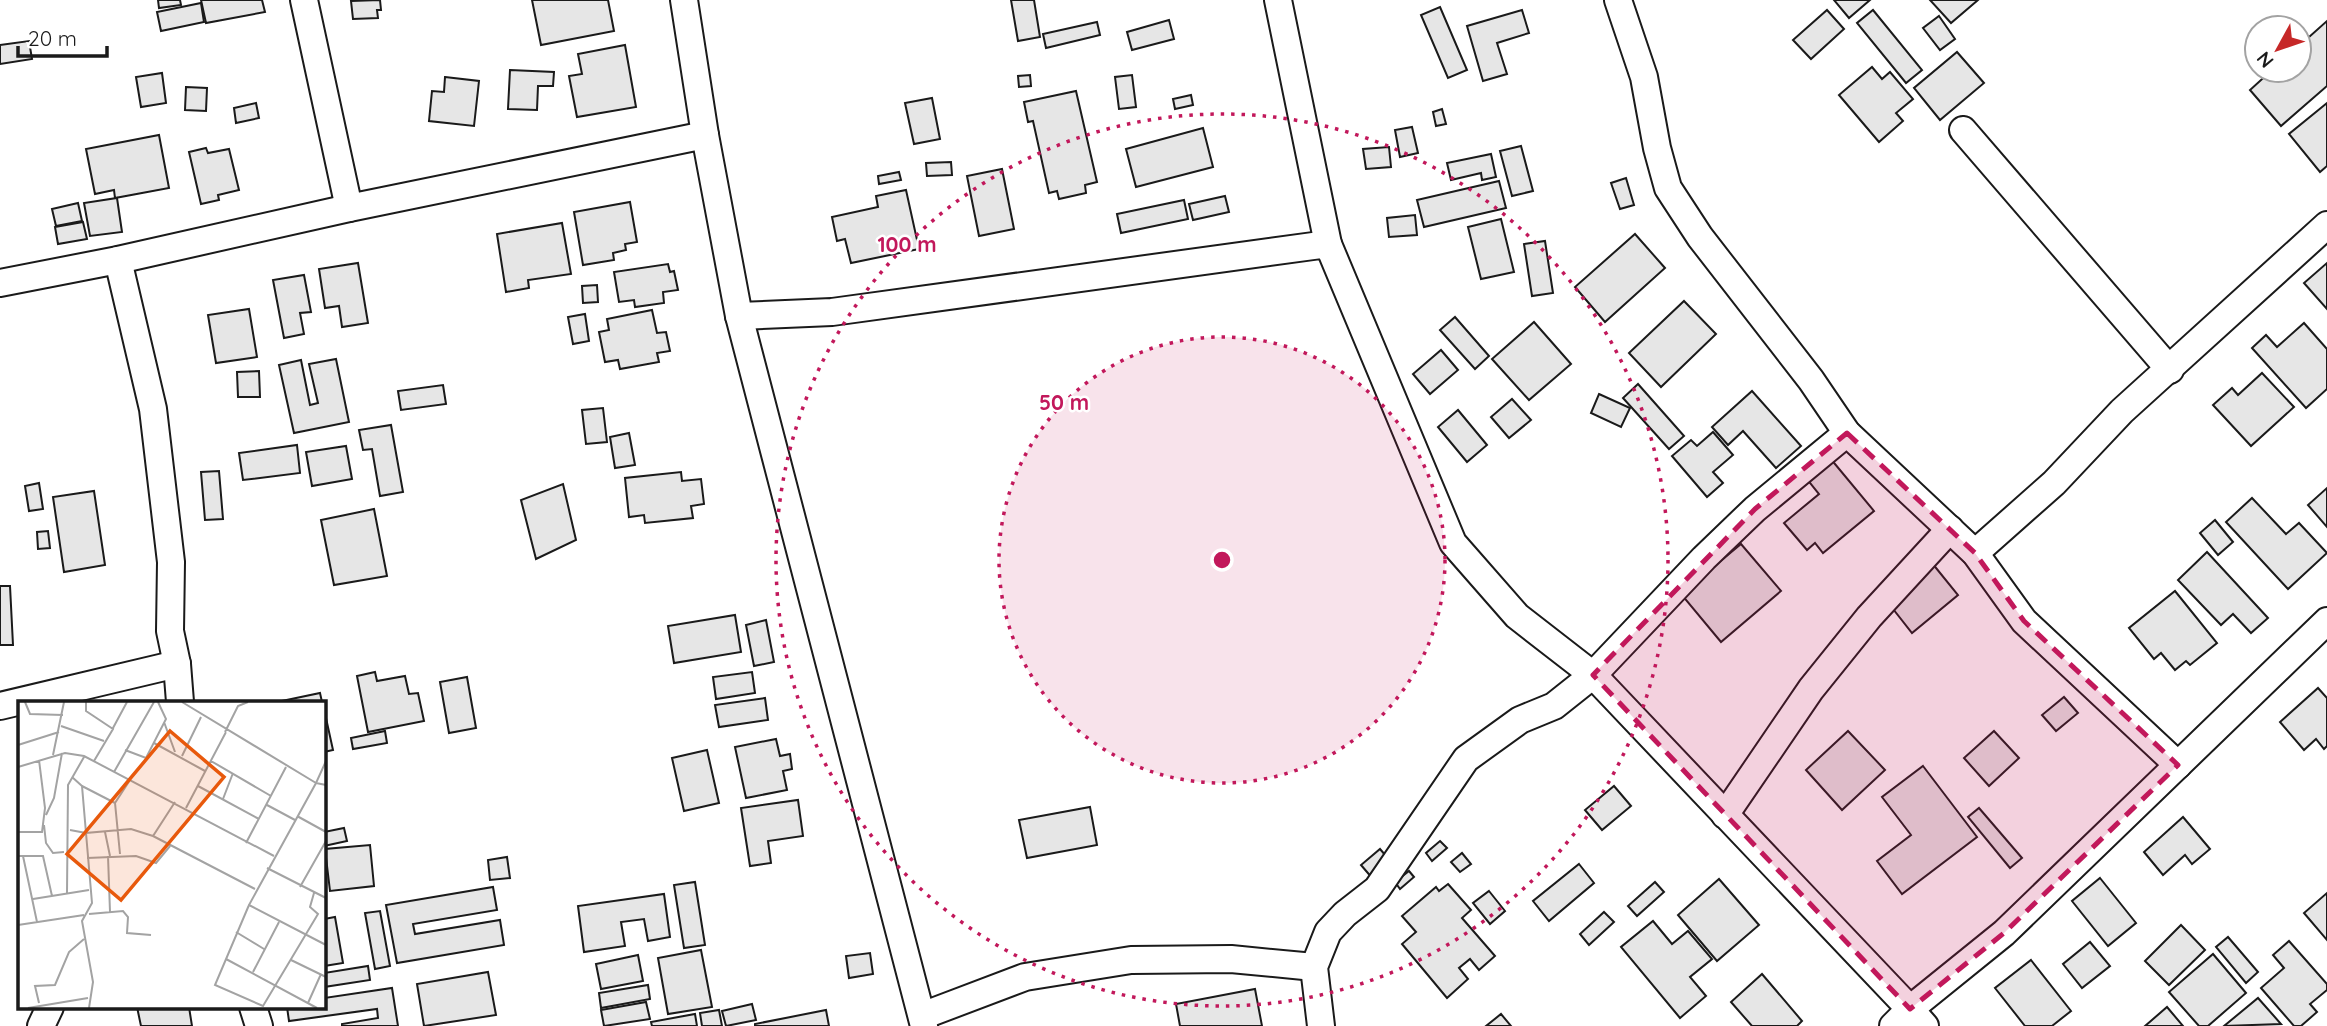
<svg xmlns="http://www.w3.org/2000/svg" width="2327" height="1026" font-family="Quicksand,sans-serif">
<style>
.building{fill:#e6e6e6;stroke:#1a1a1a;stroke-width:2}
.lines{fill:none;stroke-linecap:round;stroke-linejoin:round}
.street-casing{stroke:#1a1a1a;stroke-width:30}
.street{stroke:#fff;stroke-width:26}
.marked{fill:#c2185b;fill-opacity:0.2;stroke:#c2185b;stroke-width:5;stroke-dasharray:14 9;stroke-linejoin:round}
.ring{fill:none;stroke:#c2185b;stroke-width:3.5;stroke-dasharray:3.5 7}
.inset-road{fill:none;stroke:#a3a3a3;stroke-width:2}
.view{fill:#e8590c;fill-opacity:0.15;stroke:#e8590c;stroke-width:3.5}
.inset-edge{fill:none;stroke:#1a1a1a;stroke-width:3.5}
.centre{fill:#c2185b;stroke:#fff;stroke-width:3.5}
.ring-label{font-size:21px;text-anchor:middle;font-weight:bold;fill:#c2185b;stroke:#fff;stroke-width:5;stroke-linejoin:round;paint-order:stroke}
</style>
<rect width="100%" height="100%" fill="#fff"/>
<g class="building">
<path d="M158 0H180L181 5 159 8Z"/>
<path d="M201 0H262L265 12 206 23Z"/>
<path d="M380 0 381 10H377L378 18 353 19 351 1Z"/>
<path d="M532 0H608L614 31 541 45Z"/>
<path d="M1011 0H1034L1040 37 1018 41Z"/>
<path d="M1834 0H1870L1849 18Z"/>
<path d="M1930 0H1978L1951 23Z"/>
<path d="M201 3 204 22 161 31 157 12Z"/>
<path d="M1440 7 1467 70 1448 78 1421 15Z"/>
<path d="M1522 10 1529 33 1497 43 1507 74 1483 81 1467 26Z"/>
<path d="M1827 10 1844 29 1811 59 1793 40Z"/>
<path d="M1873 10 1922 70 1906 83 1857 23Z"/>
<path d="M1939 16 1955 39 1940 50 1923 28Z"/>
<path d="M1169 20 1174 39 1132 50 1127 32Z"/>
<path d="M2327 21V86L2281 126 2250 90 2272 70H2299V46Z"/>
<path d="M1097 22 1100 35 1046 48 1043 34Z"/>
<path d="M29 41 32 59 0 64V45Z"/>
<path d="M625 45 636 107 577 117 569 76 582 74 578 54Z"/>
<path d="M1957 52 1984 83 1940 120 1914 88Z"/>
<path d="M1872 67 1882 79 1890 72 1913 99 1896 113 1903 121 1879 142 1839 95Z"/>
<path d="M510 70 554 72 553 86H538L537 110 508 109Z"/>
<path d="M162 73 166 103 141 107 136 77Z"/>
<path d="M1030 75 1031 86 1019 87 1018 76Z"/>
<path d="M1132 75 1136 107 1119 109 1115 77Z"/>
<path d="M445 77 479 81 474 126 429 121 432 91 444 92Z"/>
<path d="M186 87 207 88 206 111 185 110Z"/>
<path d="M1076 91 1097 182 1085 185 1086 193 1059 199 1057 191 1049 193 1033 121 1028 122 1024 102Z"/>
<path d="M1191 95 1193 105 1175 109 1173 99Z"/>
<path d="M932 98 940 139 914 144 905 103Z"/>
<path d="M256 103 259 118 236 123 234 108Z"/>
<path d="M2327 103V166L2320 172 2289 134Z"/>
<path d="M1442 109 1446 124 1436 126 1433 112Z"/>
<path d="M1412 127 1418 153 1400 157 1395 130Z"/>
<path d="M1203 128 1213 167 1136 187 1126 149Z"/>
<path d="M159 135 169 188 115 198 114 190 95 194 86 149Z"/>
<path d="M1521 146 1533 191 1512 196 1500 151Z"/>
<path d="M1389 147 1391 167 1366 169 1363 149Z"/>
<path d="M206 148 208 153 229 149 239 190 218 195 219 200 201 204 189 152Z"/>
<path d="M1491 154 1496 177 1482 180 1481 173 1451 180 1447 163Z"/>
<path d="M951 162 952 175 927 176 926 163Z"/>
<path d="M1002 169 1014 229 979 236 967 176Z"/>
<path d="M899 172 901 180 879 184 878 176Z"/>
<path d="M1626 178 1634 205 1620 209 1611 183Z"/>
<path d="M1499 181 1506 208 1424 227 1417 200Z"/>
<path d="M906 190 919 249 851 263 845 239 837 241 832 217 878 207 876 196Z"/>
<path d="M1225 196 1229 212 1193 220 1189 204Z"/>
<path d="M117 198 122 232 90 236 84 203Z"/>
<path d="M1184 200 1188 219 1121 233 1117 214Z"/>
<path d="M630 202 637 242 625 244 626 250 613 253 614 260 583 265 574 212Z"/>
<path d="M78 203 82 221 56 226 52 209Z"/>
<path d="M1415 215 1417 235 1389 237 1387 218Z"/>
<path d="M1501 219 1514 272 1481 279 1468 227Z"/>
<path d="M83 222 87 239 58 244 55 227Z"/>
<path d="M562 223 571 274 528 280 529 288 506 292 497 234Z"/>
<path d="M1635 234 1665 268 1605 322 1575 287Z"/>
<path d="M1545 241 1553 293 1532 296 1524 244Z"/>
<path d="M358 263 368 323 342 327 339 306 325 308 319 269Z"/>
<path d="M2327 263V309L2304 283Z"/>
<path d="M668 264 670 272 674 271 678 290 663 292 664 303 635 307 634 300 619 302 614 272Z"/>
<path d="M304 275 311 312 300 313 304 334 284 338 273 280Z"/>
<path d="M597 285 598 302 583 303 582 286Z"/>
<path d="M1684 301 1716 334 1661 387 1629 353Z"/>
<path d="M249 309 257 357 216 363 208 315Z"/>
<path d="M652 310 657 333 666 332 670 351 657 353 659 362 620 369 618 360 605 362 599 332 609 330 607 319Z"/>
<path d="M585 314 589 341 573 344 568 317Z"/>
<path d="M1455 317 1489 356 1475 369 1440 330Z"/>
<path d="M1534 322 1571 364 1529 400 1492 359Z"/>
<path d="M2304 323 2327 349V389L2306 408 2252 348 2266 335 2277 347Z"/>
<path d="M1441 350 1458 370 1430 394 1413 374Z"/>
<path d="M336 359 349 422 294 433 279 365 301 360 310 405 318 403 309 364Z"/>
<path d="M259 371 260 397H238L237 372Z"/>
<path d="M2262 373 2294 407 2251 446 2213 405 2232 388 2238 395Z"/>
<path d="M1638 384 1684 436 1669 449 1623 398Z"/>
<path d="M443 385 446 404 401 410 398 391Z"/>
<path d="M1752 391 1801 446 1776 468 1743 431 1728 445 1712 427Z"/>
<path d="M1599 394 1630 408 1621 427 1591 413Z"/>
<path d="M1512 399 1531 420 1509 438 1491 417Z"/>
<path d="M603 408 607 442 586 444 582 410Z"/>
<path d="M1458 410 1487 445 1467 462 1438 427Z"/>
<path d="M391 425 403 492 380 496 372 449 363 450 359 430Z"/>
<path d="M1713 432 1733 455 1713 472 1723 483 1707 497 1672 456 1691 440 1697 446Z"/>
<path d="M629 433 635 465 615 468 610 437Z"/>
<path d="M297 445 300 473 243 480 239 453Z"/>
<path d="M346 446 352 479 312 486 306 452Z"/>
<path d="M1830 458 1874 511 1823 553 1815 543 1807 550 1784 523 1819 494 1806 478Z"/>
<path d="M219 471 223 519 205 520 201 472Z"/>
<path d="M681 472 682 481 701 479 704 504 691 506 693 518 645 523 644 515 629 517 625 478Z"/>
<path d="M39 483 43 509 29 511 25 486Z"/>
<path d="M563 484 576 540 536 559 521 500Z"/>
<path d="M2327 488V527L2308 505Z"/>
<path d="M94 491 105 565 64 572 53 497Z"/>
<path d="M2252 498 2286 534 2299 523 2327 553 2288 589 2226 522Z"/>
<path d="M374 509 387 576 334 585 321 520Z"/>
<path d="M2215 520 2233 542 2218 555 2200 533Z"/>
<path d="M48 531 50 548 38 549 37 532Z"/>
<path d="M1741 544 1781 591 1721 642 1681 594Z"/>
<path d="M2207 552 2268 618 2251 633 2233 614 2221 625 2178 580Z"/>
<path d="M1932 563 1958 595 1912 633 1886 600Z"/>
<path d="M0 586H10L13 645H0Z"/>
<path d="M2175 591 2217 643 2190 665 2186 661 2175 670 2161 653 2154 659 2129 628Z"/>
<path d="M735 615 741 652 674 663 668 626Z"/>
<path d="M766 620 774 662 754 666 746 625Z"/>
<path d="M375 672 377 681 405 676 409 694 418 693 424 721 368 732 357 676Z"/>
<path d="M752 672 755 693 716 699 713 677Z"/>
<path d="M467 677 476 728 449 733 440 682Z"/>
<path d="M2318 688 2327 698V746L2324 749 2316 739 2304 750 2280 722Z"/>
<path d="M320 693 322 702H277Z"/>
<path d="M2064 697 2078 713 2056 731 2042 715Z"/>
<path d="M765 698 768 720 719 727 715 705Z"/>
<path d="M324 709 333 750 324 752Z"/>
<path d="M385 731 387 743 353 749 351 738Z"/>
<path d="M1848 731 1885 770 1842 810 1806 770Z"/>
<path d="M1994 731 2019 758 1989 786 1964 758Z"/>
<path d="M776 739 780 756 790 754 792 769 783 771 787 790 746 798 735 747Z"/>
<path d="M707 750 719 803 684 811 672 758Z"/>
<path d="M1923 766 1977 837 1902 894 1877 861 1911 835 1882 797Z"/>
<path d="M1614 786 1631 806 1602 830 1585 810Z"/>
<path d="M798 800 803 836 768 841 771 863 750 866 741 808Z"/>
<path d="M1090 807 1097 845 1027 858 1019 820Z"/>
<path d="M1979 808 2022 858 2010 868 1968 817Z"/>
<path d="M2183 817 2210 849 2192 864 2185 855 2163 875 2144 852Z"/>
<path d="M344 828 347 841 324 846V832Z"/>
<path d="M1440 841 1447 848 1432 861 1426 853Z"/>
<path d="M370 845 374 886 330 891 325 849Z"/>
<path d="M1380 849 1392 863 1373 879 1361 865Z"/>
<path d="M1462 853 1471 864 1460 872 1451 862Z"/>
<path d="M507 857 510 878 490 880 488 860Z"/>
<path d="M1579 864 1594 883 1549 921 1533 901Z"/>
<path d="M1409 871 1414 877 1400 889 1395 882Z"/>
<path d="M2100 878 2136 923 2108 946 2072 901Z"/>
<path d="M1719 879 1759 925 1717 961 1678 915Z"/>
<path d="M695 882 705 945 684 948 674 885Z"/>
<path d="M1655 882 1664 892 1637 916 1628 906Z"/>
<path d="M1448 884 1471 910 1462 918 1495 956 1479 970 1470 959 1459 968 1468 979 1447 998 1402 944 1416 932 1402 916 1436 887 1439 891Z"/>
<path d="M493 887 497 910 413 924 415 934 500 920 504 945 397 963 386 905Z"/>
<path d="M1489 891 1505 911 1490 924 1473 903Z"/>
<path d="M2327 893V940L2304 913Z"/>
<path d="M664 894 670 937 648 941 644 919 621 922 625 946 584 952 578 906Z"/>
<path d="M380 911 390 966 375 969 365 913Z"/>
<path d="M1604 912 1614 922 1589 945 1580 934Z"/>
<path d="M335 917 343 963 324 966V919Z"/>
<path d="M1653 921 1672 944 1688 931 1712 959 1690 977 1706 996 1680 1018 1621 947Z"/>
<path d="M2181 925 2205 950 2169 985 2145 961Z"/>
<path d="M2228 937 2258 972 2246 983 2216 947Z"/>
<path d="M2289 941 2327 984V990L2310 1004 2317 1012 2301 1026H2294L2261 988 2284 968 2273 955Z"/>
<path d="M2090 942 2110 966 2082 988 2063 964Z"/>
<path d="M701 950 712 1007 668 1014 658 958Z"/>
<path d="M870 953 873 974 849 978 846 956Z"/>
<path d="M2213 954 2246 993 2208 1026H2199L2169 992Z"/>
<path d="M638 955 643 981 601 989 596 964Z"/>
<path d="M2031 960 2071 1011 2052 1026H2025L1995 988Z"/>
<path d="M368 966 370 980 324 987V973Z"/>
<path d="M488 972 496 1015 424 1026 417 984Z"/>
<path d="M1762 974 1802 1021 1797 1026H1752L1731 1002Z"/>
<path d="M648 985 650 999 601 1008 599 993Z"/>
<path d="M392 988 398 1026H342V1024L378 1018 377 1009 289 1021 287 1007H324V998Z"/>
<path d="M1255 989 1262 1026H1180L1176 1004Z"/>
<path d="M2258 998 2281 1024 2224 1026Z"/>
<path d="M646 1002 650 1019 604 1026 601 1010Z"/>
<path d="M752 1004 756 1020 726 1026 722 1011Z"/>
<path d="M137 1007H189L192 1026H141Z"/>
<path d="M2167 1007 2183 1026H2145Z"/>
<path d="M719 1010 722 1026H702L700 1013Z"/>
<path d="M826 1010 829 1026H755V1024Z"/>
<path d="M695 1014 697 1026H652L651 1022Z"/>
<path d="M1501 1014 1511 1026H1486Z"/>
</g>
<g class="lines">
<g class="street-casing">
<g id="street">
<path d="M304 0 349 208"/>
<path d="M684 0 705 135 739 316 924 1026"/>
<path d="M1278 0 1328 244"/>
<path d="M1618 0 1644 77 1657 148 1668 188 1700 237 1811 380 1847 433 1975 553 2024 621 2178 765"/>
<path d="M1963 130 2170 370"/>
<path d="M118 260 153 409 171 562 170 631 177 664 180 702"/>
<path d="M0 283 118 260 349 208 705 135"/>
<path d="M739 316 832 312 1328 244 1453 543 1517 616 1593 675 1910 1009 2004 933 2327 621"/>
<path d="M1975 553 2054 483 2122 411 2327 225"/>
<path d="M0 706 177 664"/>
<path d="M1725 815 1811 689 1869 617 1950 529"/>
<path d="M253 1007 259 1026"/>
<path d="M922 1016 1025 977 1131 960 1231 959 1314 967"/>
<path d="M41 1026 50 1007"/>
<path d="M1321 1026 1314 967 1328 932 1345 914 1377 889 1466 759 1520 720 1554 706 1593 675 1704 558 1755 509 1847 433"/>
<path d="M1893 1026 1910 1009 1925 1026"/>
</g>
</g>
<use href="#street" class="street"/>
</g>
<path class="marked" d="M1847 433 1975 553 2024 621 2178 765 2004 933 1910 1009 1593 675 1755 509Z"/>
<circle cx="1222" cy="560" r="223" fill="#c2185b" fill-opacity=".12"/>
<g class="ring">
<circle cx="1222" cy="560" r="223"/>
<circle cx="1222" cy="560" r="446"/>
</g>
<g transform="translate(18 701)">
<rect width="308" height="308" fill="#fff"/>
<path class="inset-road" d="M7 1 12 13 45 14M68 1V10L95 28 76 60M164 1 298 82 231 204 308 244M146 21 157 51M43 25 86 40M95 27 109 1M207 31 220 5 230 1M136 42 187 70M0 44 41 31M107 49 128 57 148 18 140 1M35 54 46 1M164 55 183 16M193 60 253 95M308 60 298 82 308 84M0 66 47 52 66 55 256 155M96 71 136 1M64 85 97 102 102 153M180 85 241 118M205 98 215 72M97 102 112 79M249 104 277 119M168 107 208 31M28 114 36 97 44 52M279 115 308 131M26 124 28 142 35 152 46 151M52 129 68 132 64 85 54 76M0 131H24L27 107 21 59M87 131 92 155M135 135 237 188M228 142 268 66M0 155H25L34 195M5 155 19 221M90 155 92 211M69 157 118 155 138 162 152 145M249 167 308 197M282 186 308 140M49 192 50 84 66 56M15 198 71 189M231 204 197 284 245 305 300 213 292 206 296 192M71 213 105 210 110 216 109 232 133 234M0 224 66 214M218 231 246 248M208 258 299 307M273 259 308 276M235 271 261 221M21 302 17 285 37 284 51 251 66 238M290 302 303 273M10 307 70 297M71 307 75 281 64 220 74 202 68 132 113 128 135 135 157 101"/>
<path class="view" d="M152 30 206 76 103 199 49 153Z"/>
<rect width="308" height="308" class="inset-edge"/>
</g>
<circle cx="1222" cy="560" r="10" class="centre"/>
<g class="ring-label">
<text x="907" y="252">100 m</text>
<text x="1064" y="410">50 m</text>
</g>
<g transform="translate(2278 49) rotate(230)"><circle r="33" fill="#ffffff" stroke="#a3a3a3" stroke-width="2"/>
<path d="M0-5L12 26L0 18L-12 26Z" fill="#c62828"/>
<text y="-10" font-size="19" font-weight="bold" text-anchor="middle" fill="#1a1a1a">N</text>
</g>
<path d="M18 46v10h89v-10" fill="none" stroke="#1a1a1a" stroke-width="3.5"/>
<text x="28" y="46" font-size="21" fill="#1a1a1a" stroke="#ffffff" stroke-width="5" paint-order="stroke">20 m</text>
</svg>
